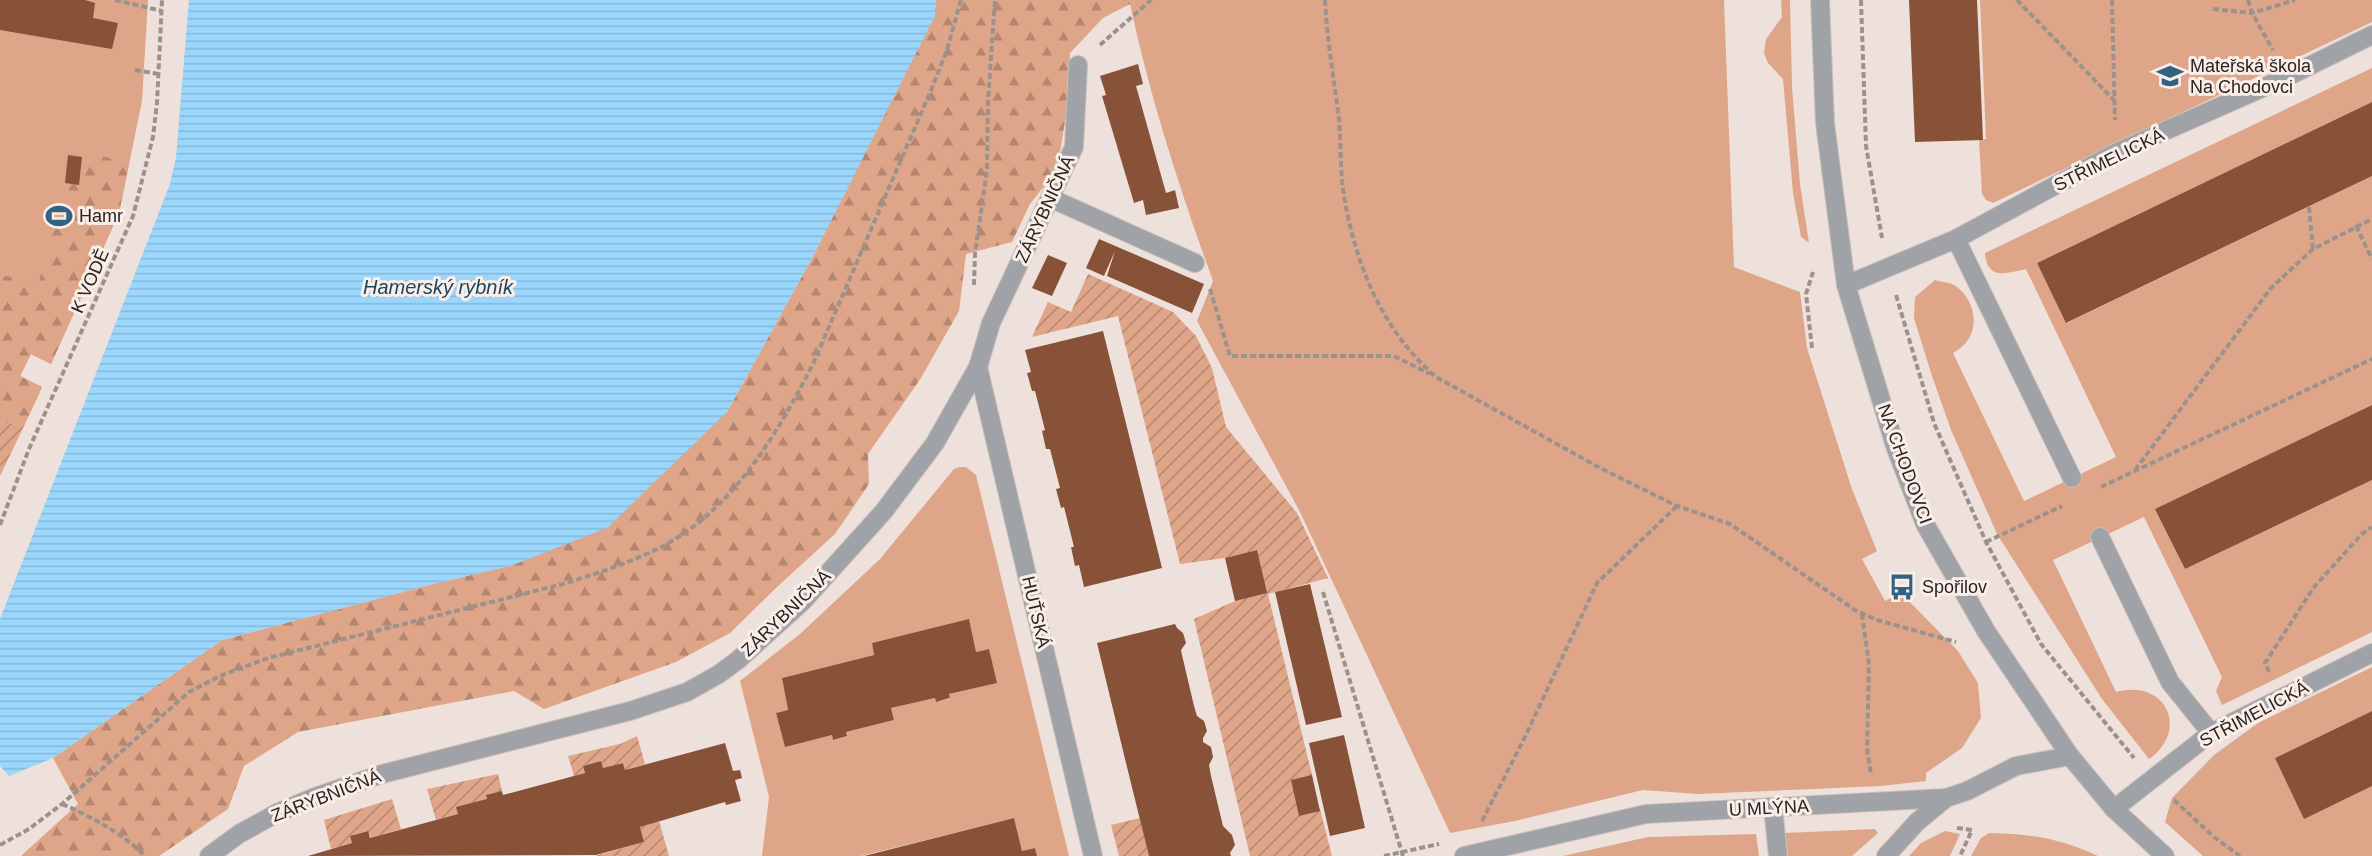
<svg xmlns="http://www.w3.org/2000/svg" width="2372" height="856" font-family="Arial,sans-serif">
<style>
.green{fill:#dfa589;fill-rule:evenodd}
.forest{fill:url(#forest-firs)}
.garden{fill:url(#garden-furrows)}
.water{fill:url(#water-rules)}
.building{fill:#875238}
.lines{fill:none;stroke-linecap:round;stroke-linejoin:round}
.minor-casing{stroke:#cabfba;stroke-width:20}
.path{stroke:#9b928d;stroke-width:4;stroke-dasharray:6 3;stroke-linecap:butt}
.minor{stroke:#9fa3a7;stroke-width:18}
.labels{text-anchor:middle;dominant-baseline:central;stroke-width:6;stroke-linejoin:round;paint-order:stroke}
.poi-label{font-size:18px;fill:#282421;stroke:#fbeee8;text-anchor:start}
.street-label{font-size:18px;fill:#282421;stroke:#fbeee8}
.water-label{font-size:20px;font-style:italic;fill:#194660;stroke:#fbeee8}
</style>
<defs>
<pattern id="forest-firs" width="22" height="20" patternUnits="userSpaceOnUse" patternTransform="scale(1.5)"><rect width="22" height="20" fill="#dfa589"/><path d="M5 1l3.5 6h-7zM16 11l3.5 6h-7z" fill="#b58670"/></pattern>
<pattern id="garden-furrows" width="10" height="10" patternUnits="userSpaceOnUse" patternTransform="scale(1.5)"><rect width="10" height="10" fill="#dfa589"/><path d="M-1 1l2-2M0 10L10 0M9 11l2-2" fill="none" stroke="#b58670"/></pattern>
<pattern id="water-rules" width="6" height="5" patternUnits="userSpaceOnUse" patternTransform="scale(1.5)"><rect width="6" height="5" fill="#9bd6fc"/><path d="M0 2.5h6" fill="none" stroke="#86b8d8"/></pattern>
</defs>
<rect width="100%" height="100%" fill="#eee1db"/>
<g class="green">
<path d="M0 0H148L142 101 119 213 51 364 31 354 20 376 42 387 24 426 0 422Z"/>
<path d="M1131 0H1724L1734 267 1800 292 1807 348 1852 489 1877 551 1862 559 1885 601 1901 593 1958 651 1978 683 1981 718 1962 748 1926 773V781L1881 786 1698 794 1643 790 1515 821 1450 833 1300 512 1197 321 1213 281C1180 190 1150 98 1130 4Z"/>
<path d="M1781 0H1790L1792 87 1800 184 1809 243 1801 237 1793 193 1783 79 1768 63 1764 53 1766 39 1782 17Z"/>
<path d="M1980 0H2372V22L1993 203 1986 200 1982 194 1979 140 1986 139Z"/>
<path d="M2372 68V102L2037 263 2067 323 2372 176V405L2156 509 2185 569 2372 480V632L2222 705 2216 691 2222 677 2144 517 2053 560 2116 692C2166 678 2190 730 2149 759L2102 699 1997 534 1951 430 1932 376 1914 318 1915 297 1935 280C1941 282 1949 282 1954 285 1972 296 1980 322 1968 340 1965 345 1958 350 1953 353L2024 501 2116 457 2026 269C2007 273 1987 281 1985 253Z"/>
<path d="M959 467H966L976 475 1069 856H1037L1035 848 1022 851 1014 818 861 856H762L769 797 740 681 800 634 880 559 954 469ZM969 620 976 652 989 649 996 683 949 694 950 699 936 702 935 698 891 708 894 720 846 732 847 736 833 740 832 735 785 746 776 713 788 710 782 678 874 655 872 643Z"/>
<path d="M2372 667V711L2275 758 2372 786V856H2203L2165 822 2172 798 2214 755 2258 723Z"/>
<path d="M1875 829 1878 833 1852 856H1788L1785 833Z"/>
<path d="M1945 831 1960 834 1950 856H1909L1921 843Z"/>
<path d="M1989 833C2031 834 2059 838 2098 856H1971L1981 838Z"/>
<path d="M1756 834 1759 856H1563L1648 837Z"/>
</g>
<g class="forest">
<path d="M936 0H1131L1130 4 1103 18 1070 53 1069 98 1057 170 1030 204 1012 242 966 254 959 311 921 378 868 454 869 484 835 534 777 587 730 633 676 662 544 709 514 691 298 732 244 766 228 809 159 856H21L78 804 53 758 222 640 433 584 513 565 727 412 812 258 934 16Z"/>
<path d="M93 153 129 164 119 213 51 364 31 354 20 376 42 387 24 426 0 422V275L39 282 65 183 79 185 82 157Z"/>
</g>
<g class="garden">
<path d="M1088 274 1173 312 1196 336 1212 368 1226 427 1297 513 1328 578 1268 594 1312 775 1300 814 1320 809 1332 856H1250L1194 619 1235 601 1257 550 1225 558 1180 564 1118 316 1032 337 1048 302 1071 312Z"/>
<path d="M0 422 24 426 0 476Z"/>
<path d="M637 736 645 764 625 770 623 763 603 768 601 761 583 766 585 773 574 776 568 756 620 744Z"/>
<path d="M498 774 502 791 486 796 487 799 458 814 436 820 427 789Z"/>
<path d="M392 799 401 829 371 838 367 831 350 836 352 843 331 849 324 820Z"/>
<path d="M1140 818 1149 856H1119L1111 825Z"/>
<path d="M659 821 669 856H595L644 842 640 827Z"/>
</g>
<path class="water" d="M189 0H936L935 16 812 258 727 412 607 528 513 565 433 584 222 640 53 758 9 776 0 766V619L170 184 176 157Z"/>
<g class="building">
<path d="M0 0H85L95 3 93 18 118 23 112 49 0 30Z"/>
<path d="M1909 0H1977L1983 140 1915 142Z"/>
<path d="M1138 64 1143 84 1136 86 1166 193 1175 190 1179 208 1146 215 1143 200 1134 203 1102 96 1106 95 1100 76Z"/>
<path d="M2372 102V176L2066 323 2037 263Z"/>
<path d="M68 155 82 157 79 185 65 183Z"/>
<path d="M1099 239 1204 284 1192 313 1107 276 1115 251 1104 276 1086 268Z"/>
<path d="M1048 255 1067 263 1052 296 1032 288Z"/>
<path d="M1103 331 1162 568 1084 587 1079 565 1075 566 1071 547H1074L1064 507 1061 508 1056 489 1060 488 1050 449H1046L1042 431 1045 430 1035 391H1032L1027 373 1031 372 1025 350Z"/>
<path d="M2372 405V480L2185 569 2155 509Z"/>
<path d="M1257 550 1267 593 1235 601 1225 558Z"/>
<path d="M1310 584 1342 717 1306 725 1275 592Z"/>
<path d="M969 619 976 652 989 649 997 683 949 694 950 698 936 702 935 698 891 708 894 720 846 732 847 736 833 740 832 735 785 747 776 713 788 710 782 678 874 655 872 643Z"/>
<path d="M1175 624 1177 628 1183 633 1186 643 1181 650 1182 655 1194 706 1197 716 1204 721 1207 731 1203 738V742L1211 747 1213 757 1209 765 1211 776 1223 826 1232 835 1235 845 1230 853 1231 856H1149L1125 759 1097 643Z"/>
<path d="M2372 711V786L2304 819 2275 758Z"/>
<path d="M1344 735 1365 828 1330 836 1309 743Z"/>
<path d="M725 743 733 771 740 770 742 778 735 780 741 801 726 805 725 802 640 827 644 842 596 855 308 856 352 843 350 836 368 831 370 838 458 814 456 807 487 799 486 795 502 791 503 795 585 773 583 766 601 761 603 768 623 763 625 770Z"/>
<path d="M1312 775 1320 811 1299 816 1291 780Z"/>
<path d="M1014 818 1022 851 1035 848 1037 856H864Z"/>
</g>
<g class="lines">
<g class="minor-casing">
<g id="minor">
<path d="M1820 0 1825 123 1846 285 1896 449 1925 524 1986 631 2070 756 2114 809 2165 856"/>
<path d="M1050 198 1195 263"/>
<path d="M1956 239 2072 478"/>
<path d="M1846 285 1956 239 2115 153 2287 77 2372 35"/>
<path d="M978 367 1093 856"/>
<path d="M2100 537 2170 682 2211 733"/>
<path d="M1773 807 1778 856"/>
<path d="M2114 809 2211 733 2372 653"/>
<path d="M209 856 239 834 277 813 315 797 382 774 630 711 687 692 719 674 738 660 803 601 884 511 935 443 978 367 991 323 1074 147 1078 65"/>
<path d="M1464 856 1646 814 1946 798 1967 791 2016 766 2070 756"/>
<path d="M1886 856 1917 822 1946 798"/>
</g>
</g>
<g class="path">
<path d="M115 0 162 11"/>
<path d="M1325 0C1327 40 1334 79 1339 119 1341 144 1340 171 1344 196 1356 266 1382 330 1436 377L1602 469 1677 506 1730 524 1855 610 1877 620 1956 642"/>
<path d="M1861 0 1866 146 1882 238"/>
<path d="M2017 0 2114 100"/>
<path d="M2112 0 2115 120"/>
<path d="M2248 0 2252 13 2273 50"/>
<path d="M2213 9 2252 13 2295 0"/>
<path d="M1100 45 1151 0"/>
<path d="M135 70 159 74"/>
<path d="M2309 207 2313 249"/>
<path d="M2356 226 2372 259"/>
<path d="M974 285 975 254 987 169 988 101 995 0"/>
<path d="M1210 289 1230 356H1394L1430 374"/>
<path d="M1896 295 1934 423 1986 542 2041 644 2134 758"/>
<path d="M1812 348 1806 294 1813 272"/>
<path d="M2135 470 2271 288 2313 249 2372 219"/>
<path d="M2101 487 2372 359"/>
<path d="M0 525 29 449 133 216 153 137 157 103 162 0"/>
<path d="M1986 542 2062 506"/>
<path d="M1323 592 1403 856"/>
<path d="M1862 614 1869 665 1867 749 1871 774"/>
<path d="M2269 672 2265 663 2314 587 2362 534 2372 527"/>
<path d="M2174 800 2214 837 2240 856"/>
<path d="M62 804C92 817 122 833 145 856"/>
<path d="M1482 821 1525 737 1597 583 1677 506"/>
<path d="M1957 828 1972 830 1960 856"/>
<path d="M0 845 29 829 62 804 189 692 220 676 268 658 563 584C598 573 633 562 665 545 735 507 778 432 813 364L932 88 947 50 961 0"/>
<path d="M1384 856 1439 844"/>
</g>
<use href="#minor" class="minor"/>
</g>
<defs>
<g id="school-bare" transform="scale(2.07)"><path d="M0-5L7-2L0 1L-7-2ZM-4 1L0 2.5L4 1V4Q0 6-4 4Z" fill="#316280" stroke="#fbeee8" stroke-width="2.5" paint-order="stroke"/></g>
<g id="stadium-bare" transform="scale(2.07)"><path d="M0-5a6.5 5 0 1 0 0 10a6.5 5 0 1 0 0-10ZM-3.5-1.8h7v3.6h-7Z" fill="#316280" stroke="#fbeee8" stroke-width="2.5" paint-order="stroke"/></g>
<g id="bus-bare" transform="scale(2.07)"><path d="M-5-6H5V4H4V6H2V4H-2V6H-4V4H-5ZM-3.5-4V0h7V-4ZM-3.5 1.2v1.5H-2V1.2ZM2 1.2v1.5H3.5V1.2Z" fill="#316280" stroke="#fbeee8" stroke-width="2.5" paint-order="stroke"/></g>
</defs>
<g fill-rule="evenodd">
<use href="#school-bare" x="2170" y="76"/>
<use href="#stadium-bare" x="59" y="216"/>
<use href="#bus-bare" x="1902" y="587"/>
</g>
<g class="labels">
<g class="poi-label">
<text x="2190" y="66">Mateřská škola<tspan x="2190" dy="21">Na Chodovci</tspan></text>
<text x="79" y="216">Hamr</text>
<text x="1922" y="587">Spořilov</text>
</g>
<g class="street-label">
<text transform="translate(2109 160) rotate(-26)">STŘIMELICKÁ</text>
<text transform="translate(1045 209) rotate(-65)">ZÁRYBNIČNÁ</text>
<text transform="translate(90 281) rotate(-66)">K VODĚ</text>
<text transform="translate(1905 464) rotate(70)">NA CHODOVCI</text>
<text transform="translate(1036 612) rotate(77)">HUŤSKÁ</text>
<text transform="translate(786 613) rotate(-44)">ZÁRYBNIČNÁ</text>
<text transform="translate(2254 714) rotate(-28)">STŘIMELICKÁ</text>
<text transform="translate(326 796) rotate(-21)">ZÁRYBNIČNÁ</text>
<text transform="translate(1769 808) rotate(-3)">U MLÝNA</text>
</g>
<g class="water-label">
<text x="438" y="287">Hamerský rybník</text>
</g>
</g>
</svg>
